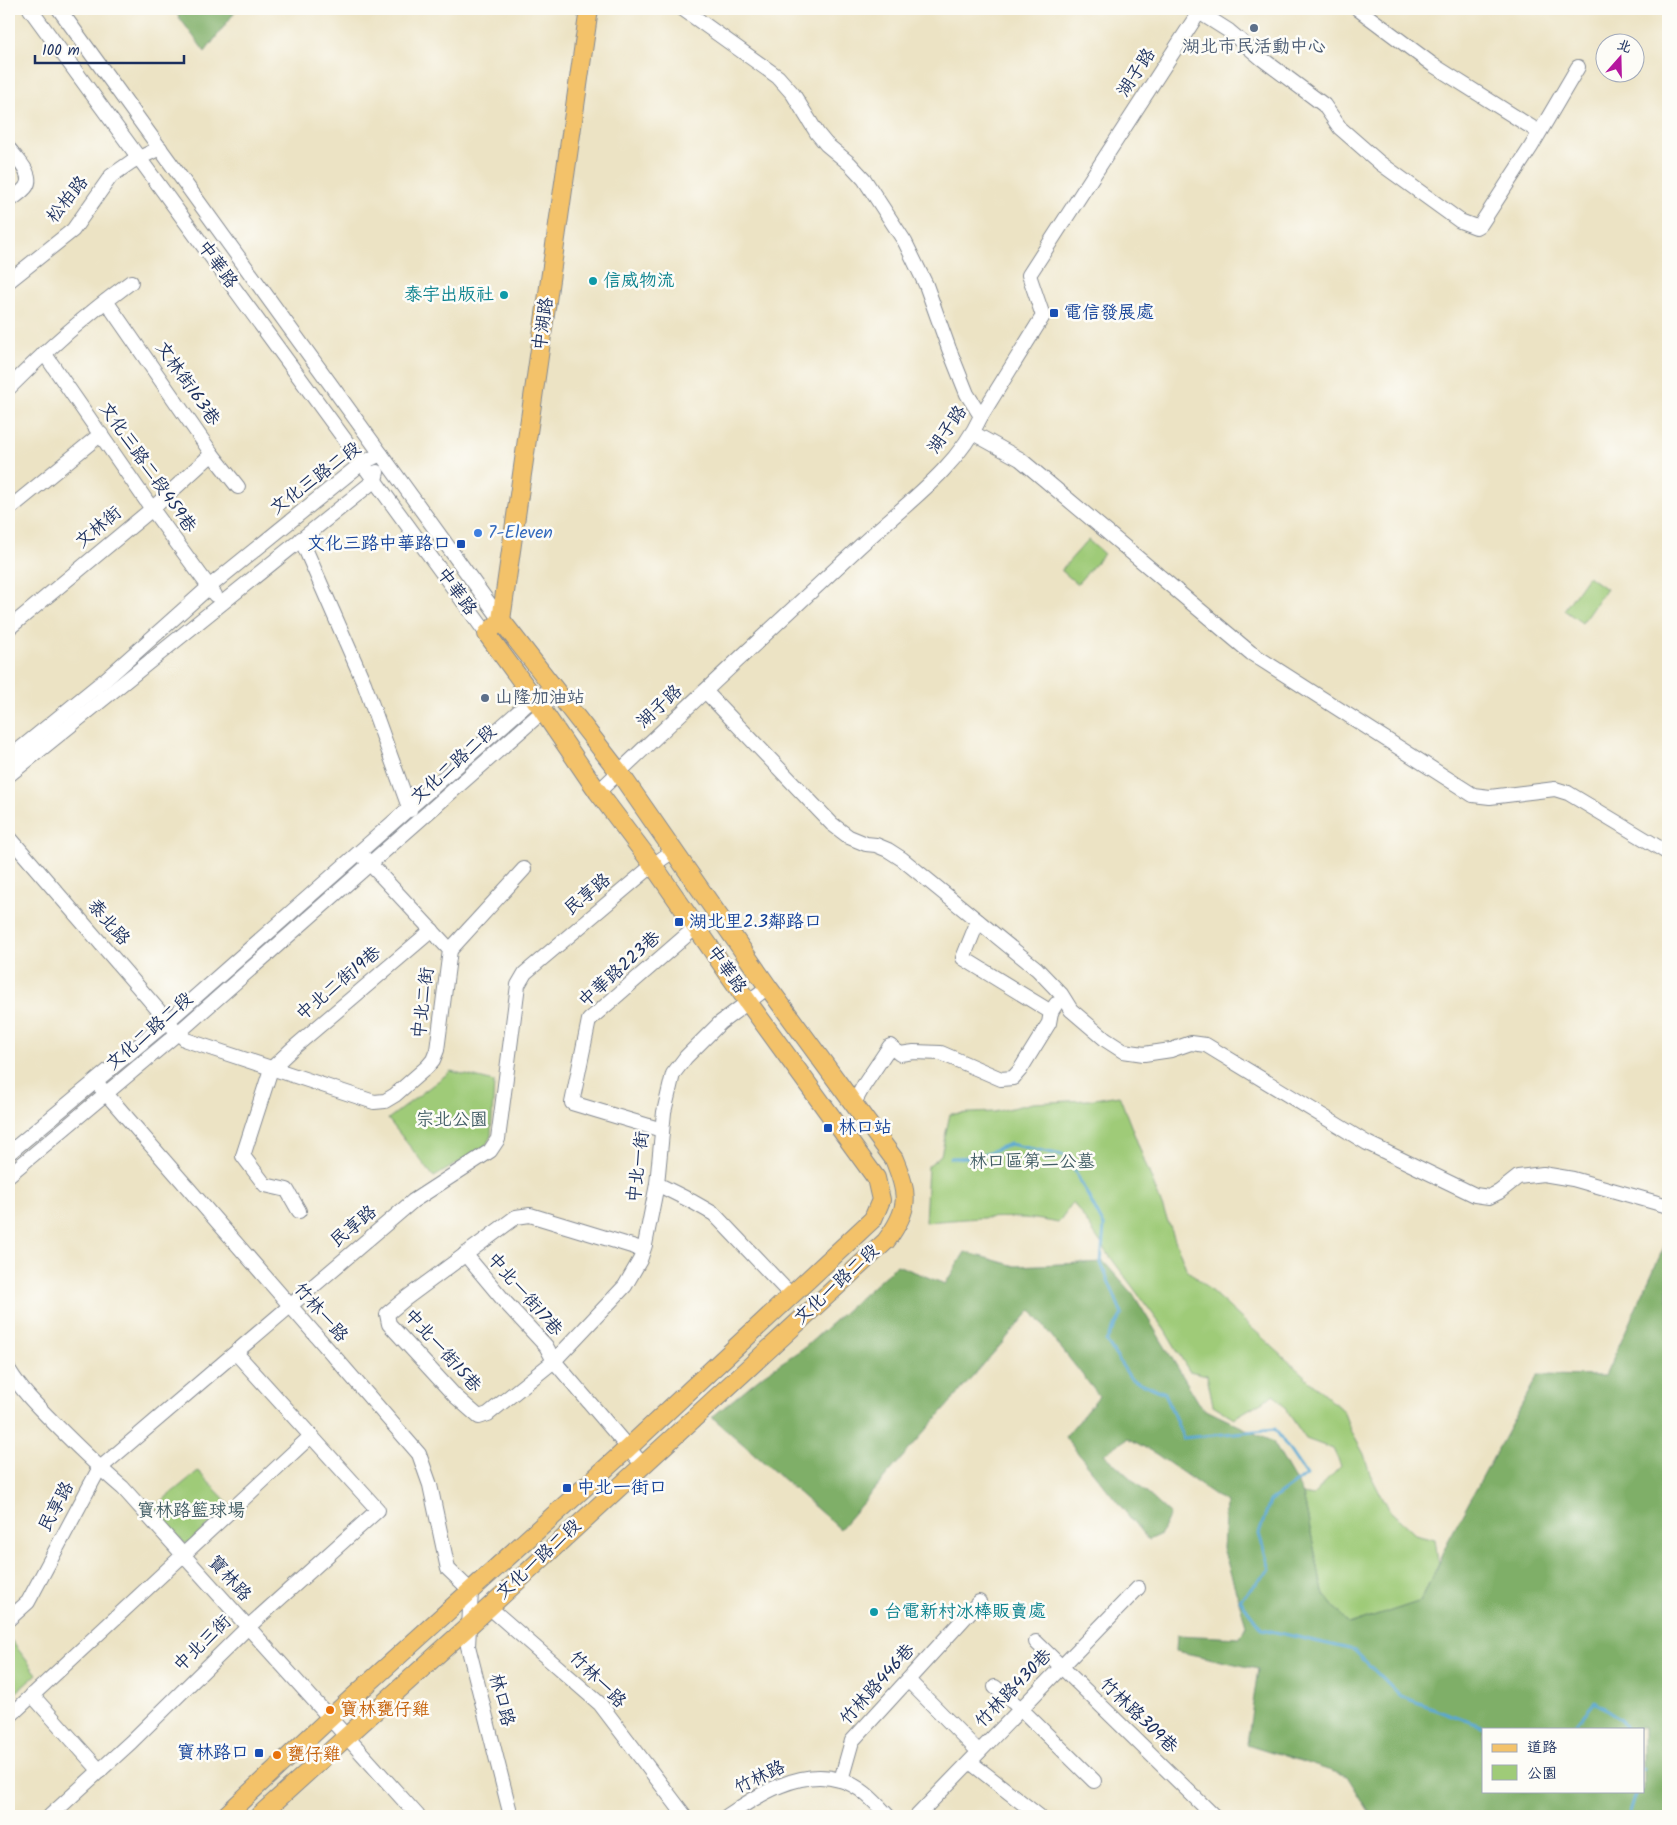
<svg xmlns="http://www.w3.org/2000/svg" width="1677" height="1825" font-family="Kalam,'LXGW WenKai TC',sans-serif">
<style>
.green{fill:#9fcb78;stroke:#5d7d6b}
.forest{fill:#7faf68;stroke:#4d6f63;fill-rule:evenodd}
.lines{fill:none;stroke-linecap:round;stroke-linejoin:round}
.stream{stroke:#58a7d2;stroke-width:3}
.minor-casing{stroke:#848991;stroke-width:16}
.major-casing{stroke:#848991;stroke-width:20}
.minor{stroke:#fff;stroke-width:14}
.major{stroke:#f3c26a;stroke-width:18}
.service-dot{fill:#5c6f8a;stroke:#fdfcf7;stroke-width:2}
.culture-dot{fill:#0f9aa8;stroke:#fdfcf7;stroke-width:2}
.transit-dot{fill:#1a4fb4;stroke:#fdfcf7;stroke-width:2}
.shop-dot{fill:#3f7fe0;stroke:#fdfcf7;stroke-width:2}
.food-dot{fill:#e8710a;stroke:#fdfcf7;stroke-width:2}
.labels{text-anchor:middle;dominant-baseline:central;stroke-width:5;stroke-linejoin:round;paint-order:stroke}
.service-label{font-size:18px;fill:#4e5e75;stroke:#fdfcf7}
.street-label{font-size:18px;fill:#1b2f5e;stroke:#fdfcf7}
.culture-label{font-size:18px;fill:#0d838f;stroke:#fdfcf7;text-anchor:start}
.transit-label{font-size:18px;fill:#164399;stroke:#fdfcf7;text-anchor:start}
.shop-label{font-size:18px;fill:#366cbe;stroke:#fdfcf7;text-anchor:start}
.park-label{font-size:18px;fill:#435e66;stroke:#fdfcf7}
.food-label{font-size:18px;fill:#c56008;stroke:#fdfcf7;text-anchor:start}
</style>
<rect width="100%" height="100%" fill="#fdfcf7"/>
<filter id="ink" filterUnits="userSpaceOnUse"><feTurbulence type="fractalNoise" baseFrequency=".02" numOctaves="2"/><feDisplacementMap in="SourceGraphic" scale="10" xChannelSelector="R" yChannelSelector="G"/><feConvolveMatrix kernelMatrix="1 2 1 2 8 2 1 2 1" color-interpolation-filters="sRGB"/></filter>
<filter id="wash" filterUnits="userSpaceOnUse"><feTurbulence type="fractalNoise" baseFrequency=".0096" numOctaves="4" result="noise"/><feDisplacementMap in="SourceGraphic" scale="20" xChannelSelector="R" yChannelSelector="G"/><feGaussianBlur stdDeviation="1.12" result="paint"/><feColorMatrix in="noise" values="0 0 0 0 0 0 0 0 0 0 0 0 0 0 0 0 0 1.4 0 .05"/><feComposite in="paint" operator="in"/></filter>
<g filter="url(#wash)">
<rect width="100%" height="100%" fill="#ece3c4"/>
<g class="green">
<path d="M1088 540 1104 554 1077 584 1061 570Z"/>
<path d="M1588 576 1606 589 1582 623 1564 610Z"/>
<path d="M451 1071 494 1082 491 1136 485 1147 434 1177 388 1119Z"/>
<path d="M1119 1095 1186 1268 1343 1411 1351 1431 1364 1454 1370 1474 1388 1509 1415 1534 1435 1539 1438 1562 1421 1601 1349 1625 1323 1592 1303 1494 1312 1496 1341 1466 1333 1449 1306 1439 1275 1394 1234 1418 1213 1405 1207 1375 1189 1371 1164 1329 1111 1258 1073 1202 1058 1223C1014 1213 969 1219 925 1222L928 1166 941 1155 950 1114 994 1112 1033 1103 1088 1100Z"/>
<path d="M198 1471 232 1507 186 1544 183 1542 153 1508Z"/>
<path d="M11 1640 37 1674 9 1699V1642Z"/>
</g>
<g class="forest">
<path d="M173 9H237L205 52Z"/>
<path d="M1668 1238V1816H1372L1347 1776 1247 1744 1258 1669 1176 1651 1177 1635 1240 1638 1246 1625 1223 1548 1226 1503 1156 1454 1128 1438 1104 1454 1170 1514 1161 1534 1148 1540 1065 1437 1099 1396 1031 1310 840 1529 712 1417 763 1375 805 1347 897 1265 945 1284 965 1252 1015 1266 1104 1262 1135 1297 1202 1408 1273 1442 1303 1494 1323 1592 1349 1625 1421 1601 1448 1541 1538 1375 1605 1376ZM1483 1729H1643V1791H1483Z"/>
</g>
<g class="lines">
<g class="stream">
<path d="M950 1158 976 1157 1010 1144 1067 1156 1104 1226 1101 1263 1122 1314 1106 1341 1131 1379 1165 1393 1183 1438 1275 1429 1306 1475 1270 1501 1259 1534 1270 1569 1240 1600 1262 1629 1354 1650 1400 1696 1490 1729"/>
<path d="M1572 1729 1595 1702 1621 1719 1626 1729"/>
<path d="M1643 1769V1770"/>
<path d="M1629 1816 1637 1791"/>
</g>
</g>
</g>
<g filter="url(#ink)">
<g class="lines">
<g class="minor-casing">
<g id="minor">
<path d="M30 9 487 634"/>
<path d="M59 9 501 620"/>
<path d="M683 9 778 77 793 94 817 133 826 144 850 164 864 179 905 242 926 285 949 349 967 394 981 416"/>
<path d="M1358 9 1433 65 1539 132"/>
<path d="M1199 12 1229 31 1261 58 1324 105 1340 128 1380 163 1460 221 1476 227 1481 224 1531 147 1578 67"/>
<path d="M9 149C16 158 36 176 25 188 21 193 14 197 9 201"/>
<path d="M9 281 73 230 111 176 131 162 160 148"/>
<path d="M106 301 212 454 238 487"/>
<path d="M44 353 152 509 215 595"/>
<path d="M9 388C47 349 87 314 131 282"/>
<path d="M973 433 1020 459 1251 653 1473 795 1490 797 1555 789 1568 793 1668 853"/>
<path d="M9 509 101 434"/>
<path d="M301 539 364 683 410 810"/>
<path d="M9 628 152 509 212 454"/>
<path d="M705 691 832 824 849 837 866 844 876 845 888 850 902 859 1037 969 1061 994 1071 1010 1106 1040 1123 1051 1144 1054 1171 1050 1191 1043 1206 1045 1367 1143 1475 1195 1489 1197 1499 1192 1518 1177 1543 1174 1573 1179 1668 1206"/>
<path d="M9 758 106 679 209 587 362 463 381 454"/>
<path d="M9 775 375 480 377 472"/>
<path d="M598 792C684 710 771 629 858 548 901 507 956 471 981 416L1043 316 1029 275 1201 9"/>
<path d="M9 837 178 1033 186 1040 374 1102 385 1101 395 1095 427 1067 433 1060 437 1050 450 950 360 853"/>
<path d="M978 921 963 958 1051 1012 1056 1004"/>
<path d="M450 950 524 869"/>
<path d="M96 1082 419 1454 430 1485 448 1569 471 1591 468 1646 511 1816"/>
<path d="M853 1105 864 1085 890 1046 900 1054 914 1052 941 1053 1001 1079 1013 1078 1020 1070 1049 1023 1051 1012"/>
<path d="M662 1130 572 1103 589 1020 696 927"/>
<path d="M9 1153 168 1021 534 698 543 694"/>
<path d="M9 1175 178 1033 542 712 555 688"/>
<path d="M657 1184 693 1202 714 1214 791 1295"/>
<path d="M299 1211 287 1190 265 1185 243 1156 271 1069 291 1050 432 930"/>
<path d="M643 1251 635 1247 530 1215 516 1217 405 1299 387 1314 389 1324 455 1396 479 1417 488 1414 554 1361 625 1286 640 1260 645 1245 657 1184 664 1112 673 1074 686 1057 720 1023 768 987"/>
<path d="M465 1254 506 1303 546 1346 554 1361 642 1464"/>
<path d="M9 1370C21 1390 38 1407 55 1424 77 1446 99 1468 123 1488L418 1816"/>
<path d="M489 1607 600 1704 685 1816"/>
<path d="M9 1619 28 1602 99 1469 413 1201 490 1151 498 1139 518 985 525 973 653 865 673 851"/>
<path d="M1036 1642 1214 1816"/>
<path d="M908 1680 979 1752"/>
<path d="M995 1687 1021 1709 1094 1781"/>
<path d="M32 1695 100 1771"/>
<path d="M9 1717 311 1436"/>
<path d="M970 1762 1039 1816"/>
<path d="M841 1780 852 1741 979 1602"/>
<path d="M50 1816 131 1742 247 1628 378 1510 236 1353"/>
<path d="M727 1816C758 1795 800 1768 840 1780 860 1785 875 1802 888 1816"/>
<path d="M917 1816 1138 1588"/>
</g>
</g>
<g class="major-casing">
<g id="major">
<path d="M225 1816 330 1718 627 1449 873 1219 881 1200 876 1178 748 1002 653 865 598 792 534 698 487 634 501 620 589 9"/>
<path d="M259 1816 471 1624 886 1241C910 1209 909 1195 894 1159L768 987 619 772 501 620"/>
</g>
</g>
<use href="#minor" class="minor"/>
<use href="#major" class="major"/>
</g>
</g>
<g class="service-dot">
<circle cx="1254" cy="28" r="5"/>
<circle cx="485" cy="698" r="5"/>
</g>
<g class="culture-dot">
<circle cx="593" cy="281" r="5"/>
<circle cx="504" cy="295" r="5"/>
<circle cx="874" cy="1612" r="5"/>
</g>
<g class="transit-dot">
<rect x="1049" y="308" width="10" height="10" rx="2.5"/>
<rect x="456" y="539" width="10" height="10" rx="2.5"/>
<rect x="674" y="917" width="10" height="10" rx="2.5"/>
<rect x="823" y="1123" width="10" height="10" rx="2.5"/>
<rect x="562" y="1483" width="10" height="10" rx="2.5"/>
<rect x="254" y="1748" width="10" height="10" rx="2.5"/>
</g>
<circle class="shop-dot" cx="478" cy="533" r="5"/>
<g class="food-dot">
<circle cx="330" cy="1710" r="5"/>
<circle cx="277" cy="1755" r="5"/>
</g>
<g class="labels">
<g class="service-label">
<text x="1254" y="47">湖北市民活動中心</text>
<text x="495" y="698" text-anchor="start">山隆加油站</text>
</g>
<g class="street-label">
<text transform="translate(1137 73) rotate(-57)">湖子路</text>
<text transform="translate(68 200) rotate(-51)">松柏路</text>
<text transform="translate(217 265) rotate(54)">中華路</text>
<text transform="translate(544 324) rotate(-82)">中湖路</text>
<text transform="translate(187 384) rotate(55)">文林街163巷</text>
<text transform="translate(948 430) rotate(-55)">湖子路</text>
<text transform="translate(147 468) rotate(55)">文化三路二段459巷</text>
<text transform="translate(316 479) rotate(-37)">文化三路二段</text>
<text transform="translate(99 528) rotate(-40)">文林街</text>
<text transform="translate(456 592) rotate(54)">中華路</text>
<text transform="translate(660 707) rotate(-43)">湖子路</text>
<text transform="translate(454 765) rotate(-42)">文化二路二段</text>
<text transform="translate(588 895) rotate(-40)">民享路</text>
<text transform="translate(108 923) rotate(49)">泰北路</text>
<text transform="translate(620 970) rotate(-42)">中華路223巷</text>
<text transform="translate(726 970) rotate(55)">中華路</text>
<text transform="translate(339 984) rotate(-40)">中北二街19巷</text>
<text transform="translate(424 1003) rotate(-83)">中北二街</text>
<text transform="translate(150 1032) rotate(-41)">文化二路二段</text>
<text transform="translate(639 1167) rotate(-83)">中北一街</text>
<text transform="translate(354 1227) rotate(-40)">民享路</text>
<text transform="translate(837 1285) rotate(-43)">文化一路二段</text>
<text transform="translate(524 1295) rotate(49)">中北一街17巷</text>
<text transform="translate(320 1313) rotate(49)">竹林一路</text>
<text transform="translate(442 1351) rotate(48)">中北一街15巷</text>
<text transform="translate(57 1507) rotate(-62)">民享路</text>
<text transform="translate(539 1560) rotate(-43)">文化一路二段</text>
<text transform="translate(229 1579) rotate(48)">寶林路</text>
<text transform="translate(203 1644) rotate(-44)">中北三街</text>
<text transform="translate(597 1680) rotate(45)">竹林一路</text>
<text transform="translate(878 1685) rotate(-48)">竹林路446巷</text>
<text transform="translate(1014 1689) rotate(-46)">竹林路430巷</text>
<text transform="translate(501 1700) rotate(76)">林口路</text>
<text transform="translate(1138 1716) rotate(44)">竹林路309巷</text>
<text transform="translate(760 1778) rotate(-25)">竹林路</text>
</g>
<g class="culture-label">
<text x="603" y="281">信威物流</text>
<text x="494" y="295" text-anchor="end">泰宇出版社</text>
<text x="884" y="1612">台電新村冰棒販賣處</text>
</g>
<g class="transit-label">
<text x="1064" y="313">電信發展處</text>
<text x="451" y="544" text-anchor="end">文化三路中華路口</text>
<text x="689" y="922">湖北里2.3鄰路口</text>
<text x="838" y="1128">林口站</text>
<text x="577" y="1488">中北一街口</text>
<text x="249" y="1753" text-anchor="end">寶林路口</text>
</g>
<g class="shop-label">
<text x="488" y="533">7-Eleven</text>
</g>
<g class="park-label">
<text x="452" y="1120">宗北公園</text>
<text x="1032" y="1162">林口區第二公墓</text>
<text x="191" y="1511">寶林路籃球場</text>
</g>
<g class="food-label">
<text x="340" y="1710">寶林甕仔雞</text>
<text x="287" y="1755">甕仔雞</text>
</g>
</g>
<rect width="1677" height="1825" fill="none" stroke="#fdfcf7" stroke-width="30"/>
<rect x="1482" y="1728" width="162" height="65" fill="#fdfcf7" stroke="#a3aaba"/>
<rect x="1492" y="1744" width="25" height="8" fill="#f3c26a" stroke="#a3aaba"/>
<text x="1527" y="1752" font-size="15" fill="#1b2f5e">道路</text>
<rect x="1492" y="1765" width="25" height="15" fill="#9fcb78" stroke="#a3aaba"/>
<text x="1527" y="1778" font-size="15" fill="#1b2f5e">公園</text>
<g transform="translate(1620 58) rotate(20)"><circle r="24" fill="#fdfcf7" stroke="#a3aaba"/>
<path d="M0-4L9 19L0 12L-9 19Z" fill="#b5179e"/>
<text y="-8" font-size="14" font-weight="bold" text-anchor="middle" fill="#1b2f5e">北</text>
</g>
<path d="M35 55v8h149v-8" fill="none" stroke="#1b2f5e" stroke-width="2.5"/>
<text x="42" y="55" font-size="15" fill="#1b2f5e" stroke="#fdfcf7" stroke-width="4" paint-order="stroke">100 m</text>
</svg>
